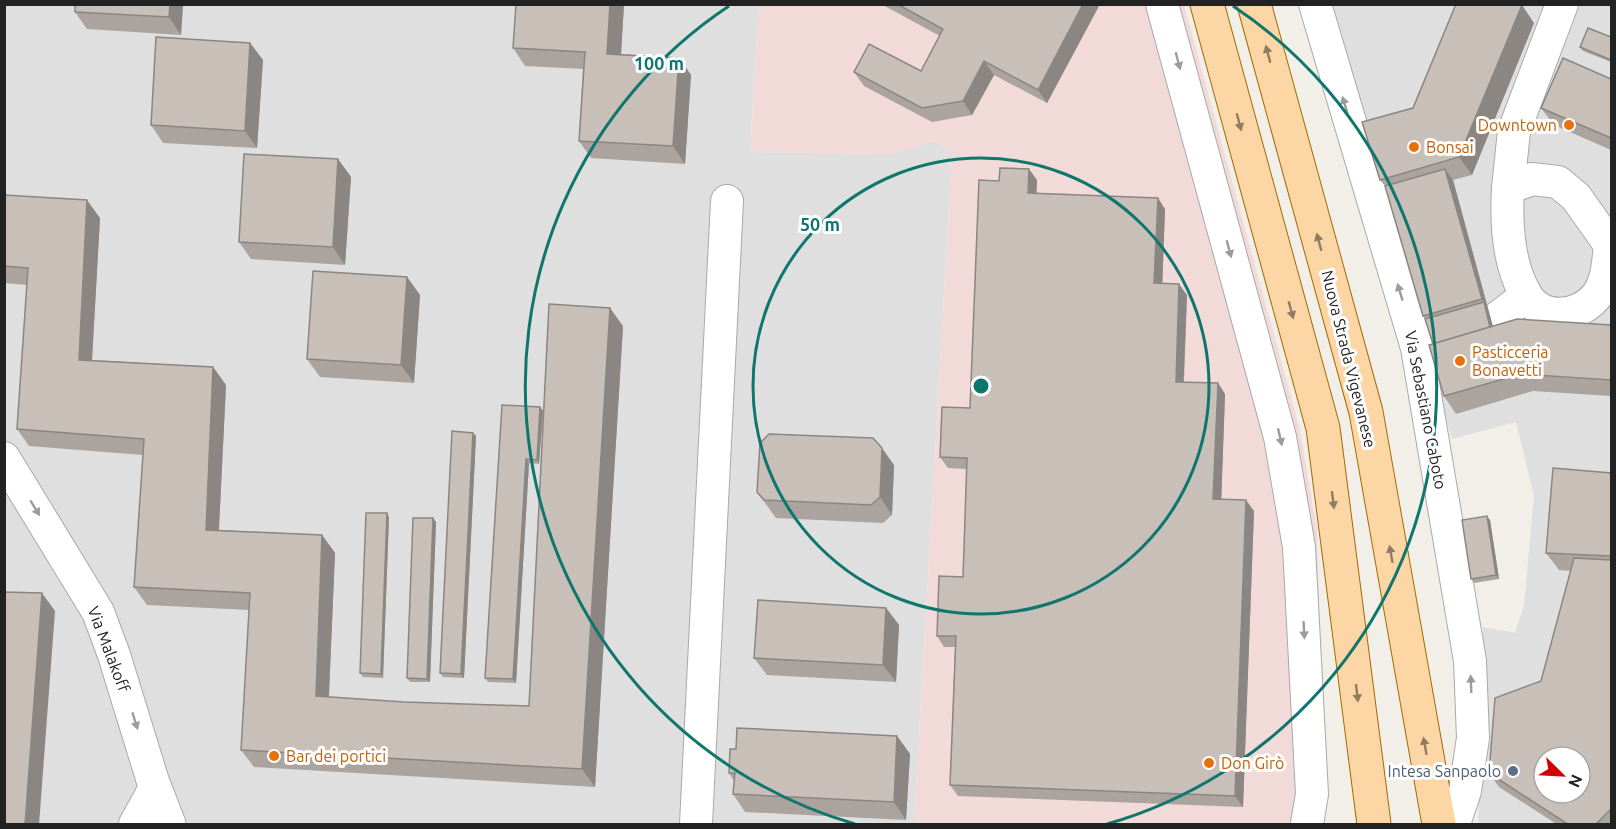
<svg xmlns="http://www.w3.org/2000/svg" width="1616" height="829" font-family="Ubuntu,sans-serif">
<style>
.residential{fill:#e0dfdf;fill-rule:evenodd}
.commercial{fill:#f2dad9}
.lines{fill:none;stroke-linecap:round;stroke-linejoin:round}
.minor-casing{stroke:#a9a9a9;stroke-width:34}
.tertiary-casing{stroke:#a9a9a9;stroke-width:35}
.primary-casing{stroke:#a06b00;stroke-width:35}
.minor{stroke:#fff;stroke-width:32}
.tertiary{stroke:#fff;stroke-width:33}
.primary{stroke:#fcd6a4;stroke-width:33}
.wall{fill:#aba49e}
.shaded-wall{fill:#8b8681}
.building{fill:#c7bfb8;stroke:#8b8681;stroke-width:1.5;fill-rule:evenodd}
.oneway{fill:#8f7c63}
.oneway2{fill:#9c9c9c}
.ring{fill:none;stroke:#0f766e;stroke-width:3}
.food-dot{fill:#e8710a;stroke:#fff;stroke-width:2}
.service-dot{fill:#5c6f8a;stroke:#fff;stroke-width:2}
.labels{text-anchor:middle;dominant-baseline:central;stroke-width:6;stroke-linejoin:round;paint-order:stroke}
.food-label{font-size:16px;fill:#c56008;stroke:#fff;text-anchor:start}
.street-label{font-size:16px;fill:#222;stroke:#fff}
.service-label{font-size:16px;fill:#4e5e75;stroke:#fff;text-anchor:end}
.centre{fill:#0f766e;stroke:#fff;stroke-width:3}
.ring-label{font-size:18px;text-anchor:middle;font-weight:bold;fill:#0f766e;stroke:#fff;stroke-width:6;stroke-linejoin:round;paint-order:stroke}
</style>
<rect width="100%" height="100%" fill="#f2efe9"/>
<g class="residential">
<path d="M5 5H759L750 152 889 154 933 141 952 153 914 824H5Z"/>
<path d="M1319 5H1611V824H1478L1483 627 1515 633 1524 605 1534 496 1516 422 1452 439 1423 353ZM1544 757H1580V793H1544Z"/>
</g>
<path class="commercial" d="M759 5H1184L1300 430 1317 530 1324 824H914L952 153 933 141 889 154 750 152Z"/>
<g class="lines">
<g class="minor-casing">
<g id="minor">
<path d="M1162 4 1280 437 1299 547 1312 794 1307 824"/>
<path d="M1315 4 1417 348 1470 661 1473 738 1465 791 1454 824"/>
<path d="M1532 179 1558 182 1576 197 1610 245C1608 261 1608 279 1598 294 1580 319 1540 322 1525 293 1508 263 1506 222 1508 188Z"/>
<path d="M1508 188 1514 131 1562 4"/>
<path d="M1492 322 1526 296"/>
<path d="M4 458 98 612 114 655 155 788 135 824"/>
<path d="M696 824 727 201"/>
</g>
</g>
<g class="tertiary-casing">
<path id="tertiary" d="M155 788 169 824"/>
</g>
<g class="primary-casing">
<g id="primary">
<path d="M1207 4 1323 428 1374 824"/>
<path d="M1254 4 1366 412 1439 824"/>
</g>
</g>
<use href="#minor" class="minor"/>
<use href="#tertiary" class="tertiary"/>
<use href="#primary" class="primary"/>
</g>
<g class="wall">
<path d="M75 4H183L181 35 87 29 75 12Z"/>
<path d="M516 4H624L621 54 679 58 691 75 685 164 591 158 579 141 583 69 525 66 513 48Z"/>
<path d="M881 4H1100L1047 103 994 75 972 115 932 122 864 86 854 72 921 71 940 36Z"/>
<path d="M1534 23 1472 175 1453 180 1493 326 1611 325V396L1533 391 1456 414 1444 396 1433 344 1425 319 1423 316 1385 186 1380 180 1413 108Z"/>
<path d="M1611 37V62L1583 51 1580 47Z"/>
<path d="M250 43 263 60 257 148 163 143 151 125Z"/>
<path d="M1611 79V150L1554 125 1541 108Z"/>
<path d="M338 159 351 177 345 265 251 259 239 242Z"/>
<path d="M1037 180 1036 194 1165 209 1162 283 1187 295 1184 382 1218 383 1225 394 1221 499 1254 511 1243 807 958 796 950 785 955 647H944L937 636 963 577 967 469 948 468 940 457 970 408Z"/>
<path d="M4 195 100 218 92 360 213 367 226 385 219 530 322 535 335 553 329 697 404 702 529 706 623 326 595 787 254 767 241 750 249 610 147 605 134 587 143 455 29 446 17 429 27 285 4 283Z"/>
<path d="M407 277 420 295 414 383 320 377 307 359Z"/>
<path d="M502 405 540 407 543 411 539 464 529 463 516 683 488 682 485 678Z"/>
<path d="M473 433 476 436 464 678 443 677 440 673Z"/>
<path d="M894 465 892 515 883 523 776 518 757 492Z"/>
<path d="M1611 473V825H1558L1499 787 1489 773 1541 681 1571 571 1559 570 1546 553Z"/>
<path d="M389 517 383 678 363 677 360 673Z"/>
<path d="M433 518 436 522 430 682H410L407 678Z"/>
<path d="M1490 520 1499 579 1474 583 1471 579Z"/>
<path d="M886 608 899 625 896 682 767 675 754 658Z"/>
<path d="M897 736 910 754 906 820 745 812 733 794 734 781 729 773 736 749Z"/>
</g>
<g class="shaded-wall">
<path d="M170 4H183L181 35 169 17Z"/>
<path d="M610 4H624L620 71 607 54Z"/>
<path d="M1083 4H1100L1047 103 1038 90Z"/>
<path d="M1522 5 1534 23 1472 175 1459 157Z"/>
<path d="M250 43 263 60 257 148 245 131Z"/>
<path d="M679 58 691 75 685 164 673 146Z"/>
<path d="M984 61 994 75 972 115 963 101Z"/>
<path d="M338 159 351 177 345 265 333 247Z"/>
<path d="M1029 169 1037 180 1036 204 1028 193Z"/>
<path d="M1445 169 1453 180 1498 346 1493 338 1484 302 1482 299Z"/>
<path d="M1158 198 1165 209 1162 294 1154 283Z"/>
<path d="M87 200 100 218 91 377 79 360Z"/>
<path d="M407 277 420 295 414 383 401 365Z"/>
<path d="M1179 284 1187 295 1183 393 1176 382Z"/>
<path d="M610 308 623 326 595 787 582 769Z"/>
<path d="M213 367 226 385 218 547 206 530Z"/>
<path d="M1218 383 1225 394 1221 509 1213 499Z"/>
<path d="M540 407 543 411 539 464 537 460Z"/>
<path d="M473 433 476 436 464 678 461 674Z"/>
<path d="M882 448 894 465 892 515 880 497Z"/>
<path d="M526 459 529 463 516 683 513 679Z"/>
<path d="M1246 500 1254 511 1243 807 1235 796Z"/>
<path d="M387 513 389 517 383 678 381 674Z"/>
<path d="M1487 516 1490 520 1499 579 1496 575Z"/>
<path d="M433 518 436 522 430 682 427 679Z"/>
<path d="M322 535 335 553 328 713 316 696Z"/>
<path d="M42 593 55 611 39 825H25Z"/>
<path d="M886 608 899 625 896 682 883 665Z"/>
<path d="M897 736 910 754 906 820 894 802Z"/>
</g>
<g class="building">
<path d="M75 4H170L169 17 75 12Z"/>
<path d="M516 4H610L607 54 679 58 673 146 579 141 585 52 513 48Z"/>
<path d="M897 4H1083L1038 90 984 61 963 101 922 108 854 72 869 44 921 71 943 29Z"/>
<path d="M1456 4H1520L1522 5 1459 157 1380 180 1362 122 1413 108Z"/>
<path d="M1588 28 1611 37V60L1580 47Z"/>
<path d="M156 37 250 43 245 131 151 125Z"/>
<path d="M1563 58 1611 79V138L1541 108Z"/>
<path d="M244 154 338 159 333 247 239 242Z"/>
<path d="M1000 168 1029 169 1028 193 1158 198 1154 283 1179 284 1176 382 1218 383 1213 499 1246 500 1235 796 950 785 956 636H937L939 576 963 577 967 458 940 457 942 407 970 408 979 180 999 181Z"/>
<path d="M1445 169 1482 299 1423 316 1385 186Z"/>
<path d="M4 195 87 200 79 360 213 367 206 530 322 535 316 696 404 702 529 706 549 304 610 308 582 769 241 750 250 593 134 587 144 439 17 429 28 268 4 266Z"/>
<path d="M313 271 407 277 401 365 307 359Z"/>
<path d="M1484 302 1490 327 1433 344 1425 319Z"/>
<path d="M1517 319 1611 325V380L1521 374 1444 396 1429 345Z"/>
<path d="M502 405 540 407 537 460 526 459 513 679 485 678Z"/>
<path d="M452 431 473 433 461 674 440 673Z"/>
<path d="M769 434 873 438 882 448 880 497 871 505 764 500 757 492 760 443Z"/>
<path d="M1553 468 1611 473V556L1546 553Z"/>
<path d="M366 513H387L381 674 360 673Z"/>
<path d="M1487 516 1496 575 1471 579 1462 520Z"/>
<path d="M413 518H433L427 679 407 678Z"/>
<path d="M1574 558 1611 560V809L1595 825H1569L1489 773 1495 698 1541 681ZM1544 757H1580V793H1544Z"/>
<path d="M4 592 42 593 25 825H4Z"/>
<path d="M758 600 886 608 883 665 754 658Z"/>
<path d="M737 728 897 736 894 802 733 794 735 773H729L730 749H736Z"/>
</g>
<defs><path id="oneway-solid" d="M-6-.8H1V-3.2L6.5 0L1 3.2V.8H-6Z" transform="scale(1.5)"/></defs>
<g class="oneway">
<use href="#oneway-solid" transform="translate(1268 54) rotate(-105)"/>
<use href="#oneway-solid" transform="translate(1239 122) rotate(75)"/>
<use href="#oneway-solid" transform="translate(1319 242) rotate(-105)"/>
<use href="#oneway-solid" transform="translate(1291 310) rotate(75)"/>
<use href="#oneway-solid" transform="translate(1333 500) rotate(83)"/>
<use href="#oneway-solid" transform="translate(1391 554) rotate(-100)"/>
<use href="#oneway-solid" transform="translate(1357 693) rotate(83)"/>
<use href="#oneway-solid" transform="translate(1425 746) rotate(-100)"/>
</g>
<g class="oneway2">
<use href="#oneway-solid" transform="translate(1178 61) rotate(75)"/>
<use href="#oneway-solid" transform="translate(1345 105) rotate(-107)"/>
<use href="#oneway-solid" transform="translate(1229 249) rotate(75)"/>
<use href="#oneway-solid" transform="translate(1400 292) rotate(-107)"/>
<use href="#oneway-solid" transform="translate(1280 437) rotate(77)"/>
<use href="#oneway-solid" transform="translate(35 508) rotate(59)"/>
<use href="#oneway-solid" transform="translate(1304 630) rotate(87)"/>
<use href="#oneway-solid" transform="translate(1471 684) rotate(-92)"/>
<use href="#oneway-solid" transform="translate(135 721) rotate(73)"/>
</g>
<g class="ring">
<circle cx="981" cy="386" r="228"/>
<path d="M855 824A456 456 0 0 1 729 6M1233 6A456 456 0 0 1 1107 824"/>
</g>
<g class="food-dot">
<circle cx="1569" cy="125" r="6"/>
<circle cx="1414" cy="147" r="6"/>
<circle cx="1460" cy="361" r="6"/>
<circle cx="274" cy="756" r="6"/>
<circle cx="1209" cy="763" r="6"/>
</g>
<circle class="service-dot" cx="1513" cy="771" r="6"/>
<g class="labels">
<g class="food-label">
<text x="1557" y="125" text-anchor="end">Downtown</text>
<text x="1426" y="147">Bonsai</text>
<text x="1472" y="352">Pasticceria<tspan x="1472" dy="18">Bonavetti</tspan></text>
<text x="286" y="756">Bar dei portici</text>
<text x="1221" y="763">Don Girò</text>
</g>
<g class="street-label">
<text transform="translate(1349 359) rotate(76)">Nuova Strada Vigevanese</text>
<text transform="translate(1426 410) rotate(79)">Via Sebastiano Caboto</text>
<text transform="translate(109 649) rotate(69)">Via Malakoff</text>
</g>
<g class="service-label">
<text x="1501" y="771">Intesa Sanpaolo</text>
</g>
</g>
<circle cx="981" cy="386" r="9" class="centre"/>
<g class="ring-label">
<text x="659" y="70">100 m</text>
<text x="820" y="231">50 m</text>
</g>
<rect width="1616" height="829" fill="none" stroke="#222222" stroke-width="12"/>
<g transform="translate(1562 775) rotate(114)"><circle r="28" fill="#ffffff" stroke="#a7a7a7" stroke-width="1.5"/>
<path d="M0-4.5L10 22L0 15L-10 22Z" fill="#d40000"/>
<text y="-9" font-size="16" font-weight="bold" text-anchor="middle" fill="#222222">N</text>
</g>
</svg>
